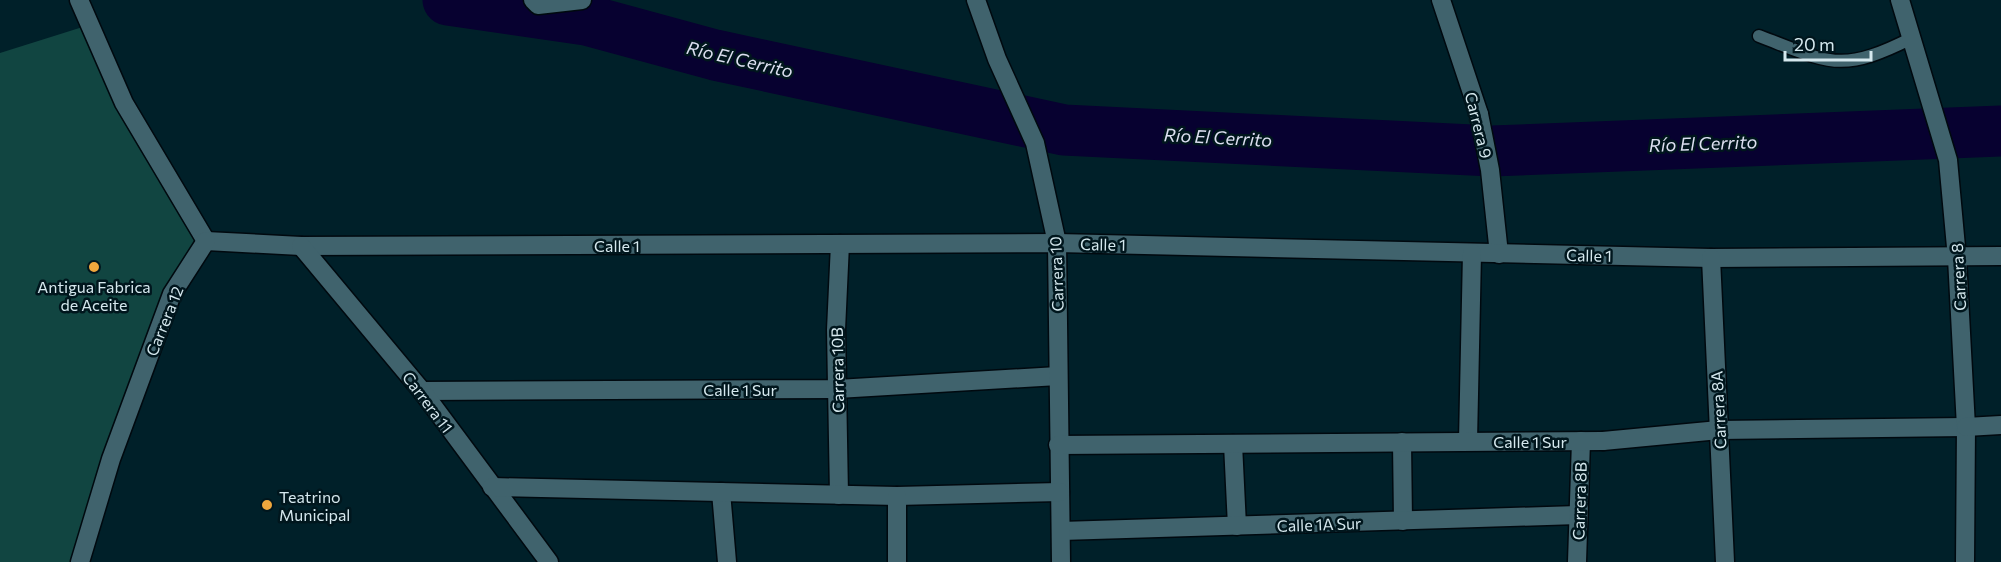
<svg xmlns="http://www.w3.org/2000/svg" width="2001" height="562" font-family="Commissioner,sans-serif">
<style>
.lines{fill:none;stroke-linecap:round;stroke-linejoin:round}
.river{stroke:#070130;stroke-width:51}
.building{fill:#114541}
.service-casing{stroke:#00090f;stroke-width:15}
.pedestrian-casing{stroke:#00090f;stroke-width:21}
.minor-casing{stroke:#00090f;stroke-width:21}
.service{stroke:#40636d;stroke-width:12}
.pedestrian{stroke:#40636d;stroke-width:18}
.minor{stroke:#40636d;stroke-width:18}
.poi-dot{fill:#efa73d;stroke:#00161d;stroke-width:2}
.labels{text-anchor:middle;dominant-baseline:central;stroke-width:5;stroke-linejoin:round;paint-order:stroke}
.street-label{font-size:16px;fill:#d5e8ee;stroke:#00161d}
.poi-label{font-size:16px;fill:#d5e8ee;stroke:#00161d}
.water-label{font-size:18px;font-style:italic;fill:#dce0f1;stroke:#00161d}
</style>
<rect width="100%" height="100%" fill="#002029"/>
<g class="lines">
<path class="river" d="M448 0 586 20 715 55 1064 130 1492 151 2001 131"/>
</g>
<path class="building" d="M89 25 206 241 172 294 80 562H0V53Z"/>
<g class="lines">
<g class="service-casing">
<path id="service" d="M1759 36C1830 63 1840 74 1912 38"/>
</g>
<g class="pedestrian-casing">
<g id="pedestrian">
<path d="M1479 114 1490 170 1499 254"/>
<path d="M422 391 837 389 1058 376"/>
<path d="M1603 441 1719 430 1966 427"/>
<path d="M1402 442 1403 521"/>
<path d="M1233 444 1237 526"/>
<path d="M721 492 727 562"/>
<path d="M839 495 836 330 840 244"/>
<path d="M1061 531 1578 515"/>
<path d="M1577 562 1581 441"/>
</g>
</g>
<g class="minor-casing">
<g id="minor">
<path d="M79 0 124 103 206 241"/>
<path d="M533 0 538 5 582 0"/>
<path d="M976 0 997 59 1035 143 1057 243 1061 562"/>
<path d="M1441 0 1479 114"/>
<path d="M1900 0 1948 160 1957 258 1966 427 1965 562"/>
<path d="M206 241 301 246 1057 243 1711 258 2001 256"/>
<path d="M301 246 422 391 549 562"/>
<path d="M1711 258 1725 562"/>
<path d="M1966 427 2001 425"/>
<path d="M1468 441 1472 253"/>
<path d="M1058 445 1603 441"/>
<path d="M492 487 897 496 1060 492"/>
<path d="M897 496V562"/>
<path d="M80 562 111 459 172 294 206 241"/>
</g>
</g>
<use href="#service" class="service"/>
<use href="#pedestrian" class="pedestrian"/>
<use href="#minor" class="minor"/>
</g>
<g class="poi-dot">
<circle cx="94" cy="267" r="6"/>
<circle cx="267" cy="505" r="6"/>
</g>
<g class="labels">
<g class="street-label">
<text transform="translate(1479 125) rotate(76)">Carrera 9</text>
<text transform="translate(1103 244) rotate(1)">Calle 1</text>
<text x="617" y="245">Calle 1</text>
<text transform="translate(1589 255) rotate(1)">Calle 1</text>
<text transform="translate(1056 274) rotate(-92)">Carrera 10</text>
<text transform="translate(1958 277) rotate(-93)">Carrera 8</text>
<text transform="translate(164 321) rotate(-68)">Carrera 12</text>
<text transform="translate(837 370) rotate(-91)">Carrera 10B</text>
<text x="740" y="389">Calle 1 Sur</text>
<text transform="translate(428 402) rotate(53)">Carrera 11</text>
<text transform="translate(1718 410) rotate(-93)">Carrera 8A</text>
<text x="1530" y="441">Calle 1 Sur</text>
<text transform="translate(1579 501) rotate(-88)">Carrera 8B</text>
<text transform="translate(1319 524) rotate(-2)">Calle 1A Sur</text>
</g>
<g class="poi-label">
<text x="94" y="286">Antigua Fabrica<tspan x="94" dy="18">de Aceite</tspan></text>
<text x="279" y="496" text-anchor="start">Teatrino<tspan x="279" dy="18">Municipal</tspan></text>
</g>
<g class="water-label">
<text transform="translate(740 59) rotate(13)">Río El Cerrito</text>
<text transform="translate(1218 137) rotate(3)">Río El Cerrito</text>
<text transform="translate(1703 143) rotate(-2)">Río El Cerrito</text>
</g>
</g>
<path d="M1785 51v9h86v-9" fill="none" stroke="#d5e8ee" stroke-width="3"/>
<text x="1794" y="51" font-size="18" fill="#d5e8ee" stroke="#00161d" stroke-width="4.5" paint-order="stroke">20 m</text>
</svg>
